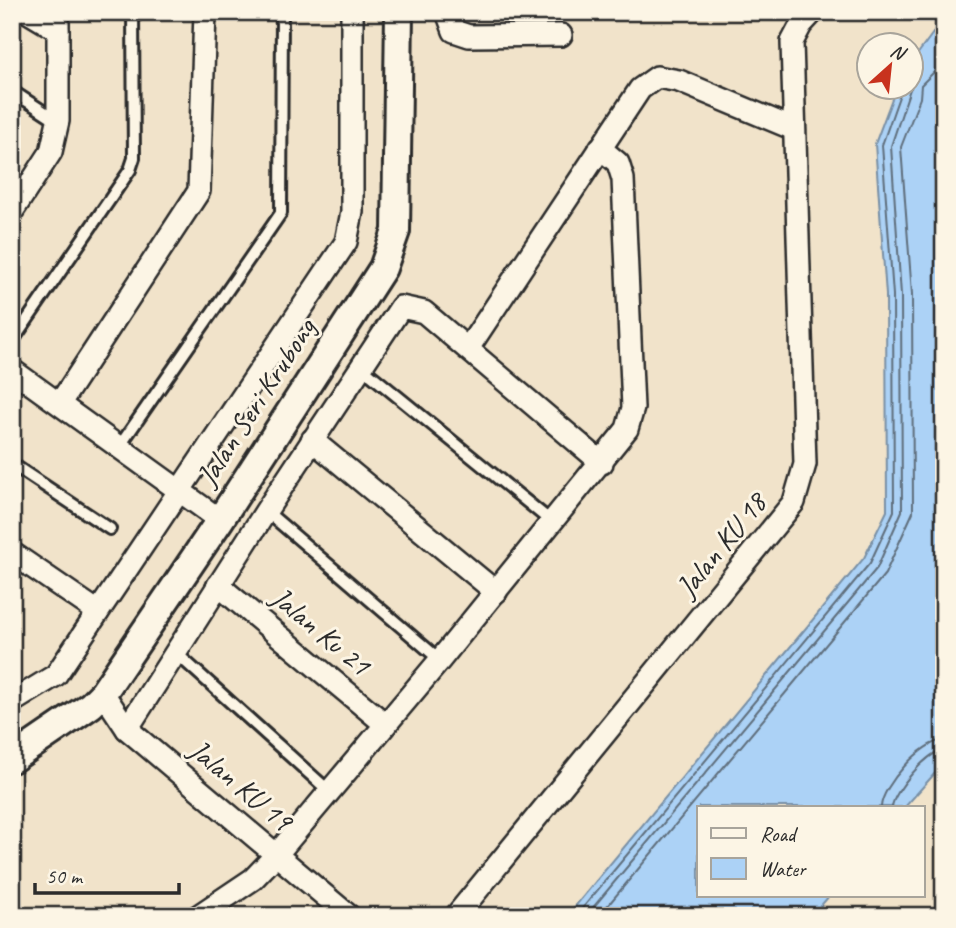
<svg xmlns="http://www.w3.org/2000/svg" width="956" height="928" font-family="Caveat,sans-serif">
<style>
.water{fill:#acd2f6;stroke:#788fa5;stroke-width:2}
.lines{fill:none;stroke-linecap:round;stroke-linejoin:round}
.shore{stroke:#5f6e7c;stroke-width:2}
.service-casing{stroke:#2b2b2b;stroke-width:16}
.minor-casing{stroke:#2b2b2b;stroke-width:26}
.tertiary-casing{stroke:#2b2b2b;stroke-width:32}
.service{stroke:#fcf5e5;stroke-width:10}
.minor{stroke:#fcf5e5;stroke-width:21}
.tertiary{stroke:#fcf5e5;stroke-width:26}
.labels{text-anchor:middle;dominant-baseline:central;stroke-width:6;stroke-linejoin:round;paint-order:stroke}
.street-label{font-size:30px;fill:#2b2b2b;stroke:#fcf5e5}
</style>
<rect width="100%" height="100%" fill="#f1e3ca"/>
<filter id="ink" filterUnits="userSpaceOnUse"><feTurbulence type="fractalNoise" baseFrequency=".0143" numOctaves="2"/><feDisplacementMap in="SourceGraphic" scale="14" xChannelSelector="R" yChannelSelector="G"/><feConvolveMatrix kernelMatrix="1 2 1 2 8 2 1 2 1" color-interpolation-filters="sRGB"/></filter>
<g filter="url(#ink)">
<path class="water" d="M944 18V763L905 807H699V895H830L812 916H567L864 558 887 511 886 295 875 144 896 88H911V63Z"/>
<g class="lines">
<g class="shore">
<path d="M881 807C882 786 922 741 944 740"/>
<path d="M892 807C893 792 928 751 944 750"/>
<path d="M576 916 870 563 894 511 893 295 882 145 902 88"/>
<path d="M586 916 877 568 902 511 901 295 891 146 911 86"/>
<path d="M599 916 885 574 913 512 912 294 901 147 920 98 921 85 944 62"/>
</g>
<g class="service-casing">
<g id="service">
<path d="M12 91 58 121"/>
<path d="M12 342 130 170 134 158 133 12"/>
<path d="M360 366 553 523"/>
<path d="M119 447 281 213 282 12"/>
<path d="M12 464 110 529"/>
<path d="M266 511 440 660"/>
<path d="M175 652 330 792"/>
</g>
</g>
<g class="minor-casing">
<g id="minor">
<path d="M28 12 58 30"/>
<path d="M447 12 454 31 469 36 561 35"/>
<path d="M12 212 51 152 58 121V12"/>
<path d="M469 347 640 89 657 77 679 81 794 129"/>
<path d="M12 370 220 520"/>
<path d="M60 403 199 191 205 12"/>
<path d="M312 440 496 592"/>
<path d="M12 553 98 612"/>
<path d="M218 585 385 724"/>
<path d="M103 693 127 729 349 916"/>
<path d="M12 702 56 675 346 242 352 212V12"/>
<path d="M127 729 266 511 401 307 424 312 602 463"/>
<path d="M198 916 253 879 277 854 440 660 627 429 633 408 623 179 618 163 600 148"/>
<path d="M456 916 794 502 805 464 792 42 801 25 813 12"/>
</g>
</g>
<g class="tertiary-casing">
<path id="tertiary" d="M12 759 91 705 103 693 220 520 383 268 396 231 399 12"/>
</g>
<use href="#service" class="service"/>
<use href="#minor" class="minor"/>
<use href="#tertiary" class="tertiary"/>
</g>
</g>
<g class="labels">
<g class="street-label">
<text transform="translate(256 402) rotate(-57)">Jalan Seri Krubong</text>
<text transform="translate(721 545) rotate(-51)">Jalan KU 18</text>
<text transform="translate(321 631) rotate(40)">Jalan Ku 21</text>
<text transform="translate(241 785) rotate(40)">Jalan KU 19</text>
</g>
</g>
<rect width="956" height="928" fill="none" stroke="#fcf5e5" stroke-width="42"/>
<rect x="21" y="21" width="914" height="886" fill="none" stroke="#2b2b2b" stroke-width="2.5" filter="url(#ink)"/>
<rect x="697" y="806" width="228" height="91" fill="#fcf5e5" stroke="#a8a49b" stroke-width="2"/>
<rect x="711" y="828" width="35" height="10" fill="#fcf5e5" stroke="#a8a49b" stroke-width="2"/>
<text x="760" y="841" font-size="21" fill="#2b2b2b">Road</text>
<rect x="711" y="858" width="35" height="21" fill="#acd2f6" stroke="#a8a49b" stroke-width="2"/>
<text x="760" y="876" font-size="21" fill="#2b2b2b">Water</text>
<g transform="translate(890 66) rotate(27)"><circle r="33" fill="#fcf5e5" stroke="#a8a49b" stroke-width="2"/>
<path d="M0-5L12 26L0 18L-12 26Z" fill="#c8321e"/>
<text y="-10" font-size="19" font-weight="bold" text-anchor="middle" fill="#2b2b2b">N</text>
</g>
<path d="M35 883v10h144v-10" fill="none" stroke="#2b2b2b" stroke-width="3.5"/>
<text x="46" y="883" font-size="21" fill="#2b2b2b" stroke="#fcf5e5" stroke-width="5" paint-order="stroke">50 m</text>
</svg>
